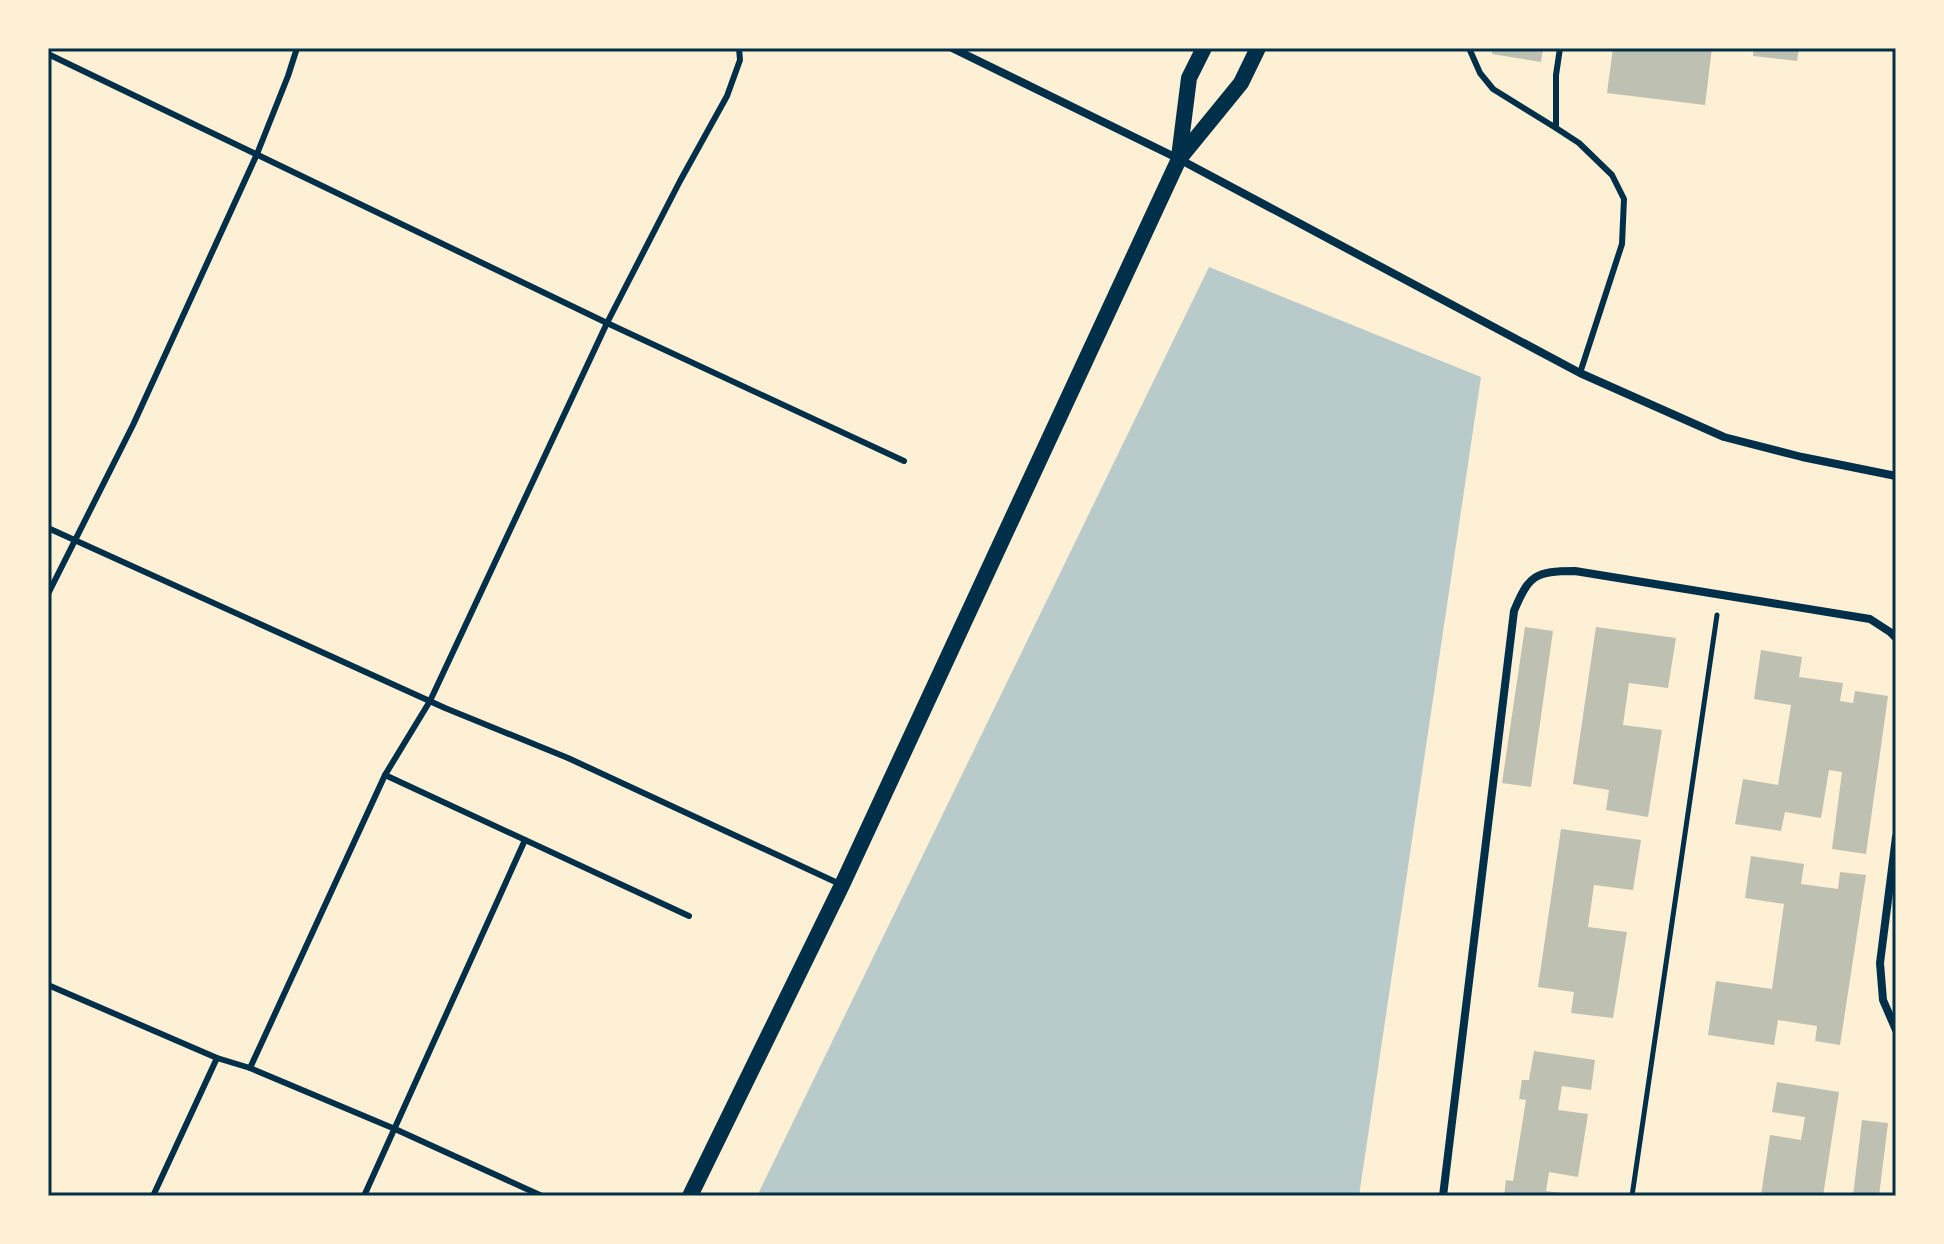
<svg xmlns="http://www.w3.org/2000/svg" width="1944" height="1244" font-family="'Asap Condensed',sans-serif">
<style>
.green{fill:#b9caca}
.building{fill:#bec0b2}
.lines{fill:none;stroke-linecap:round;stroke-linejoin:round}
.path{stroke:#003049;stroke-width:5}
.service{stroke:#003049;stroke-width:6}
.minor{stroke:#003049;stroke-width:8}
.secondary{stroke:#003049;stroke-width:16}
.neatline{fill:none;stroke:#003049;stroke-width:3}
</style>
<rect width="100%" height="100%" fill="#fdf0d5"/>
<path class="green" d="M1209 267 1481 377 1359 1196H757Z"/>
<g class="building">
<path d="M1493 48H1543L1541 62 1492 54Z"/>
<path d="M1613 48H1712L1705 105 1607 93Z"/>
<path d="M1754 48H1799L1797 61 1753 56Z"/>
<path d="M1525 627 1553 631 1531 787 1502 783Z"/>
<path d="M1596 627 1676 638 1668 688 1629 683 1623 725 1662 730 1648 817 1606 810 1609 790 1573 784Z"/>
<path d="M1761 650 1802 657 1799 677 1843 683 1840 701 1853 703 1855 691 1888 696 1866 854 1832 849 1842 772 1829 770 1821 818 1785 812 1781 831 1735 824 1743 779 1778 785 1791 705 1754 699Z"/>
<path d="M1561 829 1641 840 1633 890 1594 885 1588 927 1627 932 1613 1018 1571 1013 1574 992 1538 987Z"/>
<path d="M1751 856 1804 864 1801 884 1838 889 1840 872 1866 875 1840 1045 1815 1041 1817 1026 1778 1020 1774 1045 1708 1035 1716 981 1772 989 1784 904 1745 898Z"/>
<path d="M1534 1051 1595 1060 1591 1090 1562 1086 1558 1110 1588 1114 1578 1177 1549 1172 1546 1191 1569 1194V1196H1504L1506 1180 1513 1181 1526 1100 1519 1099 1522 1080H1529Z"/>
<path d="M1777 1082 1839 1092 1823 1196 1761 1195 1770 1135 1801 1140 1805 1117 1772 1112Z"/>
<path d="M1862 1120 1888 1123 1879 1196H1853Z"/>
</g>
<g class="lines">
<path class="path" d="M1632 1196 1717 615"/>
<g class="service">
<path d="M1469 48 1480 73 1493 89 1556 128"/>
<path d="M1560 48 1556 75V128L1579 143 1612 175 1624 199 1622 244 1580 373"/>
<path d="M48 54 607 323 904 461"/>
<path d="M48 528 445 708 568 758 842 885"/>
<path d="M48 594 133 425 257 154 288 76 297 48"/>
<path d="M385 775 689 916"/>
<path d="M48 985 217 1058 250 1068 395 1129 542 1196"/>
<path d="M250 1068 385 775 430 701 607 323 680 181 727 96 740 60 739 48"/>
<path d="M153 1196 217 1058"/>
<path d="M364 1196 525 840"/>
</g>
<g class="minor">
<path d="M952 48 1179 159 1580 373 1724 437 1802 457 1896 476"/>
<path d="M1896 837 1880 963 1883 1000 1896 1030"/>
<path d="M1443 1196 1514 611C1529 575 1535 571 1575 571L1870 619 1890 632 1896 638"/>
</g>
<g class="secondary">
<path d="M1179 157 1189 78 1204 48"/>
<path d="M690 1196 842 885 1179 159 1241 83 1258 48"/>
</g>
</g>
<rect width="1944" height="1244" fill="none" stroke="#fdf0d5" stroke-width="100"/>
<rect x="50" y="50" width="1844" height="1144" class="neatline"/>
</svg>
